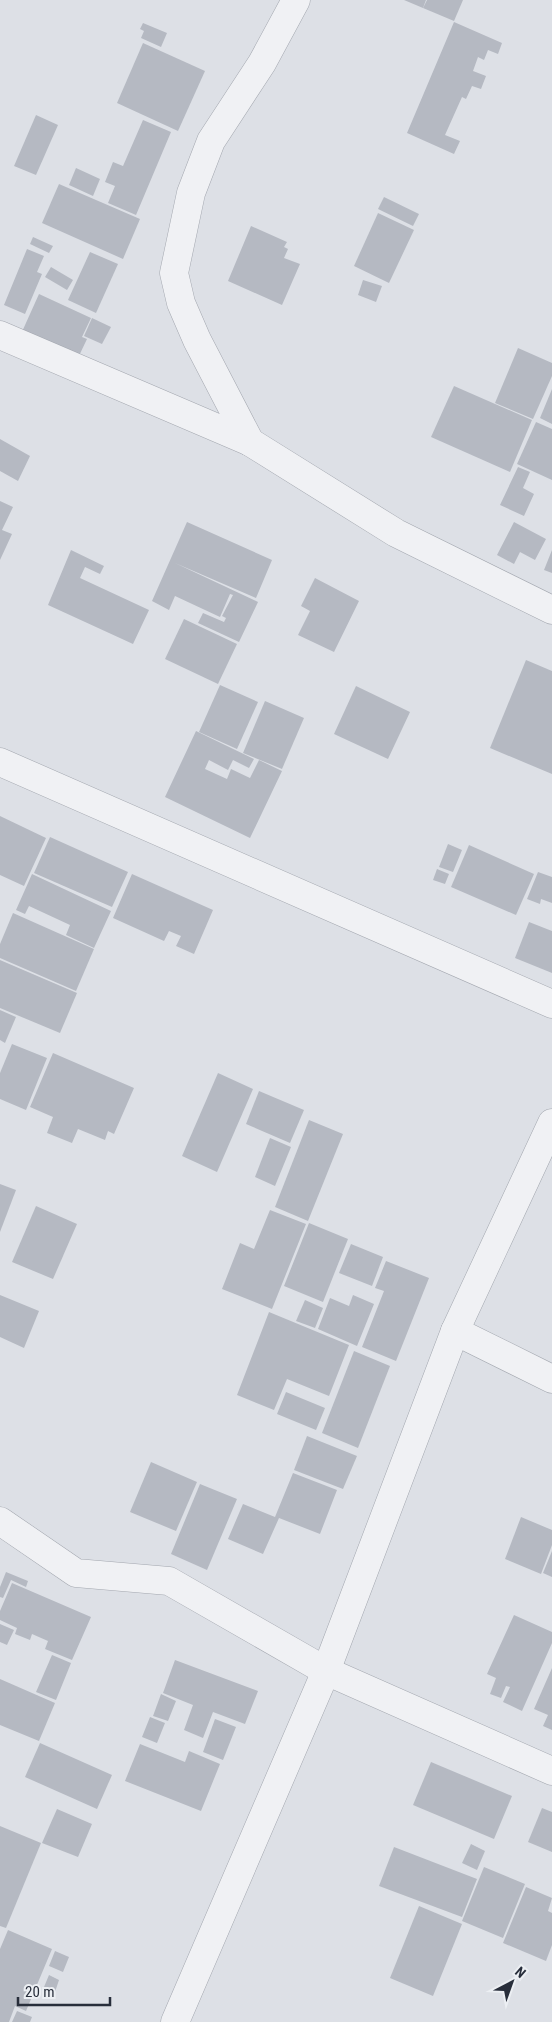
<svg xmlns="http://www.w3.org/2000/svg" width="552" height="2022" font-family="'Roboto Condensed',sans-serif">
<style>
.building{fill:#b5b9c2}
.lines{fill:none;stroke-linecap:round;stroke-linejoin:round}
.minor-casing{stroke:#a3a7af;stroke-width:29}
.minor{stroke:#f0f1f4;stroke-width:28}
</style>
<rect width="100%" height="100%" fill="#dde0e6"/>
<g class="building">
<path d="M404 0H426L423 8Z"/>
<path d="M427 0H463L454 21 423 8Z"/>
<path d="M454 22 502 43 498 54 488 50 484 60 478 57 473 71 486 76 481 89 472 86 466 99 462 97 445 135 460 141 454 154 407 133Z"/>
<path d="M143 23 167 33 161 47 141 38 144 31 140 29Z"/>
<path d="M143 43 205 71 178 131 117 103Z"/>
<path d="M36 115 58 125 36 175 14 166Z"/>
<path d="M143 120 171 132 136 215 108 203 115 186 105 182 113 162 123 166Z"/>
<path d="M76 168 100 179 93 196 69 185Z"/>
<path d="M59 184 140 219 123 259 42 223Z"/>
<path d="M384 197 419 214 413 226 378 209Z"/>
<path d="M378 213 414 230 389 283 354 266Z"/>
<path d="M251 226 287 242 284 247 288 249 284 258 300 264 282 305 228 281Z"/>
<path d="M33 237 53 246 49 253 30 244Z"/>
<path d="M27 249 44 256 37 272 42 274 25 314 4 305Z"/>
<path d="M90 252 118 264 96 313 68 300Z"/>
<path d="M51 267 73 280 67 290 45 277Z"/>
<path d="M363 280 382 286 376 302 358 295Z"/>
<path d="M39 294 91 318 82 337 87 339 77 360 21 334Z"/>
<path d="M92 318 111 327 102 344 84 336Z"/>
<path d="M518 348 552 363V376L533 419 495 403Z"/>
<path d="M454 386 532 420 510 472 431 437Z"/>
<path d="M552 389V424L540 418Z"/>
<path d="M536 422 552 429V480L517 464Z"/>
<path d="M0 439 30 456 18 481 0 471Z"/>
<path d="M518 467 530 472 523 488 534 494 524 516 500 505Z"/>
<path d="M0 501 13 507 2 530 12 534 0 560Z"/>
<path d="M187 522 272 560 256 598 175 563 258 602 239 642 198 623 203 613 224 622 226 618 222 616 233 595 230 594 220 617 175 596 169 610 152 601Z"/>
<path d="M514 522 546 539 535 560 520 552 514 564 497 555Z"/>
<path d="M71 550 104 566 100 574 85 567 80 578 149 610 133 644 48 605Z"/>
<path d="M552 550V573L544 570Z"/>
<path d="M315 578 359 601 334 652 298 635 310 611 301 606Z"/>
<path d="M184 619 237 644 218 684 165 659Z"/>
<path d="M526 660 552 671V774L490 748Z"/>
<path d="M220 685 258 702 237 749 199 732Z"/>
<path d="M356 686 410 712 388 759 334 734Z"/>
<path d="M265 701 304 718 282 769 243 753Z"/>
<path d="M196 731 254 759 249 768 233 760 228 770 209 760 205 769 227 779 231 769 250 778 259 760 282 771 250 838 165 797Z"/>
<path d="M0 816 46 838 24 886 0 875Z"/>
<path d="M50 837 128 872 112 907 34 873Z"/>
<path d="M448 844 462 850 453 872 439 867Z"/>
<path d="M469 845 534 874 516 915 451 887Z"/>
<path d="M437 869 449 874 445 884 433 880Z"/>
<path d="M538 872 552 877V903L541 899 540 904 527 899Z"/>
<path d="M32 874 111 911 94 948 66 935 70 925 29 906 25 914 16 910Z"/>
<path d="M132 874 213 910 194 954 176 946 181 936 169 931 164 941 113 918Z"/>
<path d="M13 913 94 949 76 991 0 958V944Z"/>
<path d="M529 922 552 931V973L515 958Z"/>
<path d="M0 960 77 993 60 1033 0 1008Z"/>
<path d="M0 1010 16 1017 5 1043 0 1040Z"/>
<path d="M12 1044 47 1058 26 1110 0 1099V1073Z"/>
<path d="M53 1053 134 1088 114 1134 108 1131 105 1140 78 1129 72 1143 47 1133 53 1117 30 1107Z"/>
<path d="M218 1073 253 1089 217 1172 182 1156Z"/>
<path d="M259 1091 304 1110 290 1143 246 1124Z"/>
<path d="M309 1120 343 1134 308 1221 275 1207Z"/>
<path d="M270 1138 291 1147 275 1186 255 1177Z"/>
<path d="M0 1184 16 1190 0 1232Z"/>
<path d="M36 1206 77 1224 53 1279 12 1262Z"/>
<path d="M270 1210 306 1224 272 1309 222 1289 240 1243 254 1249Z"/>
<path d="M309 1223 348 1239 323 1302 284 1286Z"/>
<path d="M351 1244 383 1257 372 1286 339 1273Z"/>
<path d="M386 1261 429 1278 396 1361 362 1347 384 1291 375 1288Z"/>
<path d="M0 1295 39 1311 24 1348 0 1337Z"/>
<path d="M353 1295 374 1304 357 1346 318 1329 330 1298 349 1306Z"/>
<path d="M305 1300 323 1308 315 1328 296 1321Z"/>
<path d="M269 1312 349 1345 329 1396 287 1379 274 1410 237 1395Z"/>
<path d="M354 1351 390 1366 358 1448 322 1433Z"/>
<path d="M286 1392 325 1408 316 1430 277 1414Z"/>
<path d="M307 1436 357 1456 343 1489 294 1470Z"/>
<path d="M151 1462 197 1482 176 1531 130 1512Z"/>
<path d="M293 1473 337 1490 320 1534 279 1518 263 1554 228 1539 243 1504 275 1517Z"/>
<path d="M200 1484 237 1499 207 1570 171 1554Z"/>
<path d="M521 1517 552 1530V1545L541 1574 505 1559Z"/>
<path d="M552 1551V1577L543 1573Z"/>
<path d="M6 1572 28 1581 26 1587 11 1580 3 1598 0 1597V1587Z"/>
<path d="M12 1583 91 1617 72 1660 45 1649 48 1641 32 1634 30 1640 15 1634 17 1628 0 1620V1611Z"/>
<path d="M514 1615 552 1632V1643L522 1711 503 1702 510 1687 506 1686 501 1698 490 1694 496 1678 487 1674Z"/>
<path d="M0 1624 14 1630 7 1645 0 1642Z"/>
<path d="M52 1655 71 1663 56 1700 36 1692Z"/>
<path d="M175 1660 258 1691 245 1724 213 1712 203 1738 184 1730 193 1705 163 1693Z"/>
<path d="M552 1668V1730L543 1726 548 1715 534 1709Z"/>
<path d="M0 1679 55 1703 39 1741 0 1725Z"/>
<path d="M161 1694 176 1701 168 1721 153 1716Z"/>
<path d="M150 1717 165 1723 157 1743 142 1737Z"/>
<path d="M215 1719 236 1727 223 1760 203 1752Z"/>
<path d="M40 1743 112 1775 97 1809 25 1777Z"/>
<path d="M140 1744 185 1762 189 1751 220 1764 201 1811 125 1781Z"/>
<path d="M431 1762 512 1796 494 1839 413 1805Z"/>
<path d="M542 1808 552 1812V1852L528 1842Z"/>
<path d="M57 1809 92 1824 78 1857 42 1843Z"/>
<path d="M0 1826 41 1843 6 1928 0 1926Z"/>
<path d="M471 1844 485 1851 477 1870 462 1863Z"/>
<path d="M394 1847 477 1879 462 1917 379 1886Z"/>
<path d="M484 1867 525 1884 503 1938 462 1921Z"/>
<path d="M526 1887 552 1898 548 1911 552 1913V1945L546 1961 503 1943Z"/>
<path d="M419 1906 462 1924 433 1996 390 1978Z"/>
<path d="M8 1930 52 1949 26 2011 15 2006 9 2022H0V1949Z"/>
<path d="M55 1951 69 1957 63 1972 49 1966Z"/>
<path d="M49 1975 59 1980 55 1992 44 1987Z"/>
<path d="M17 2011 32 2017 30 2022H12Z"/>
</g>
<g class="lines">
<g class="minor-casing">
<g id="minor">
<path d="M0 335 250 442 396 533 552 610"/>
<path d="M250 442 197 340 181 303 174 273 191 193 211 141 262 63 296 0"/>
<path d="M0 762 552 1004"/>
<path d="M455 1331 552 1379"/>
<path d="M0 1521 76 1573 169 1581 326 1671 552 1771"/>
<path d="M175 2022 326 1671 455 1331 552 1123"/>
</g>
</g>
<use href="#minor" class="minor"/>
</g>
<g transform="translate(512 1982) rotate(41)" stroke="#eceff3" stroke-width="4" paint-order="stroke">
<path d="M0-4L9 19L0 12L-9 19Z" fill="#282e3b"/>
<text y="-8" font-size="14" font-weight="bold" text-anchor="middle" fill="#282e3b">N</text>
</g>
<path d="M18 1997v8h92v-8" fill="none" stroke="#282e3b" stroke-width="2.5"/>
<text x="25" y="1997" font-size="15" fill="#282e3b" stroke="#eceff3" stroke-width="4" paint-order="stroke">20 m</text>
</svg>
